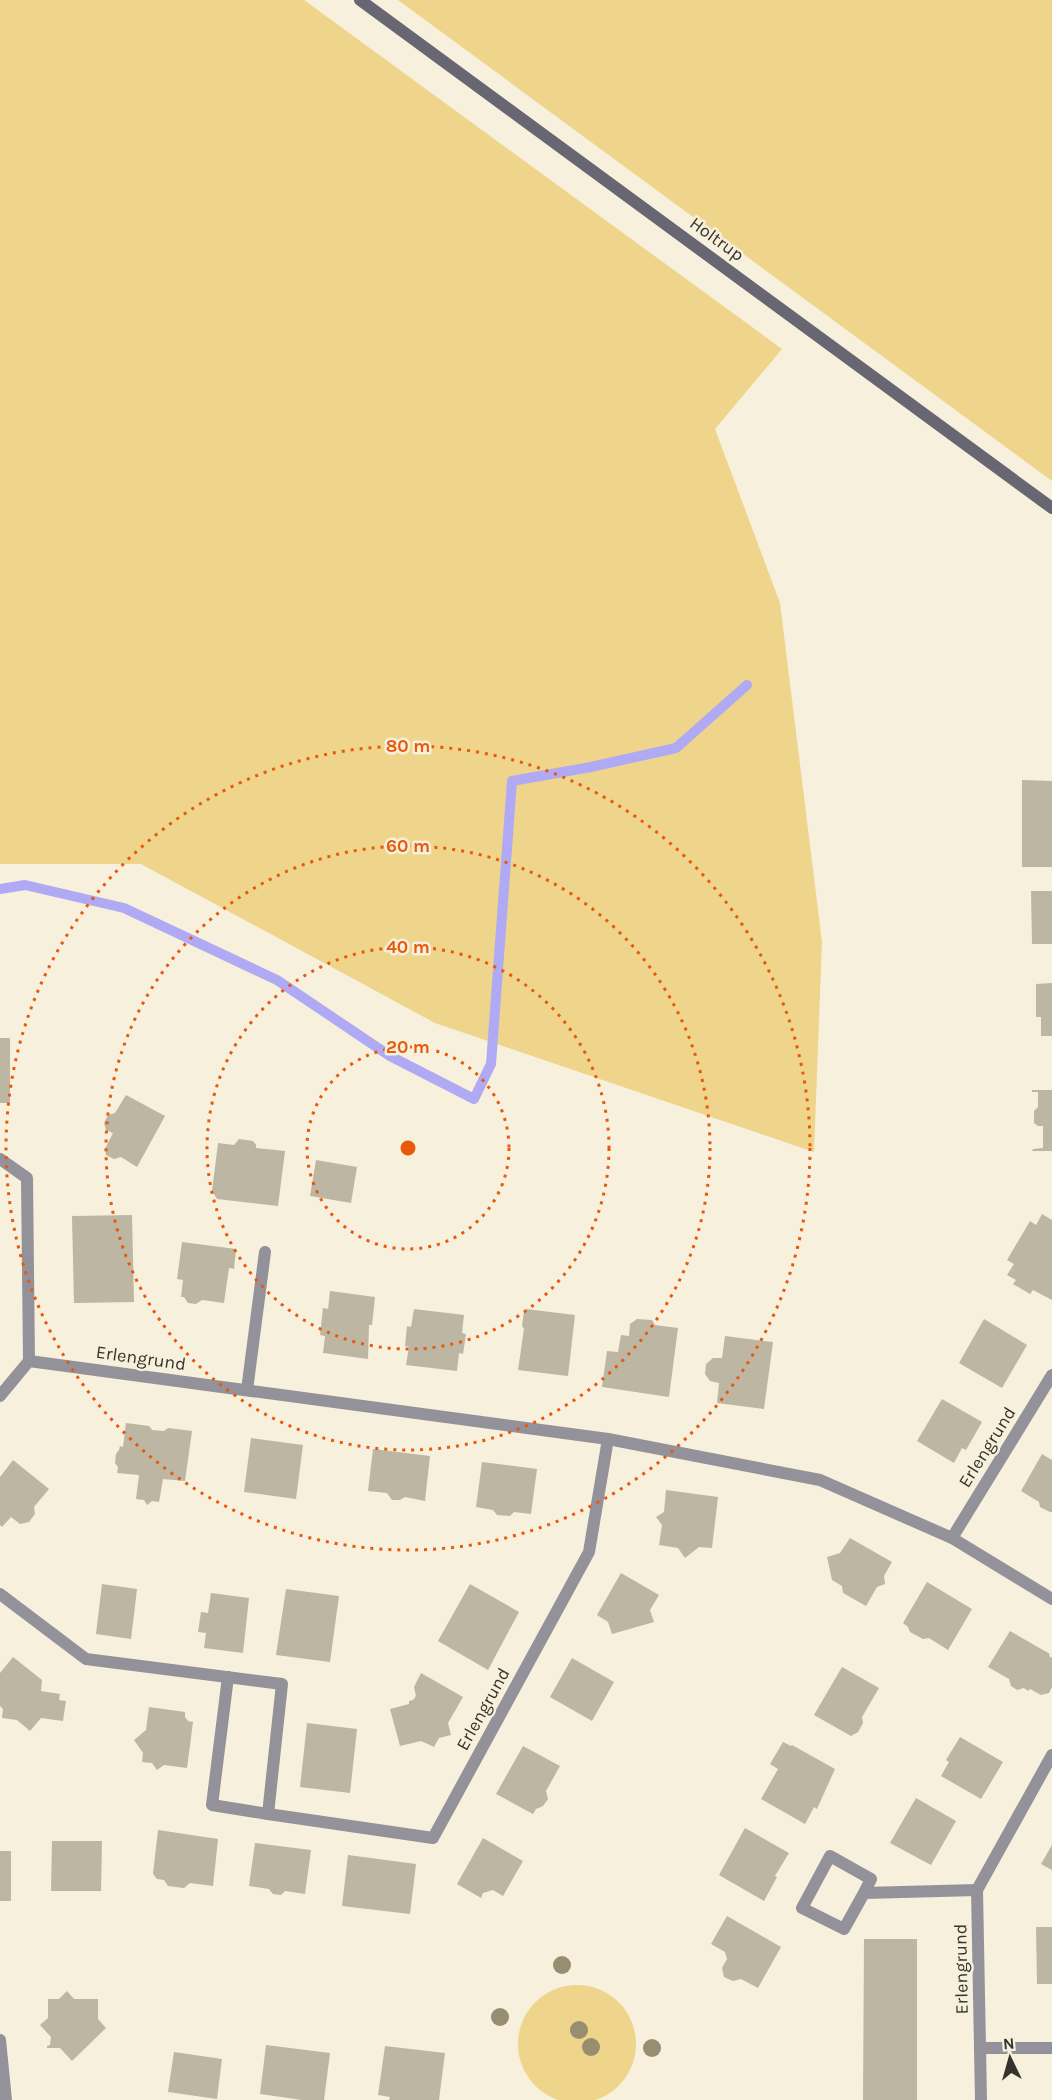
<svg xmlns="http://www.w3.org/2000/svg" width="1052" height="2100" font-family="Karla,sans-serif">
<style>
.green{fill:#efd58b}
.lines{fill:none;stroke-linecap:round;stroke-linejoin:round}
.stream{stroke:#b0aaf4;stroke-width:10}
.building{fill:#bcb6a3}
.lane{stroke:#93929a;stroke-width:12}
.street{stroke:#93929a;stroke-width:12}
.secondary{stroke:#676672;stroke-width:12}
.tree{fill:#978e71}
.ring{fill:none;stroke:#e8590c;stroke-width:3;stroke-dasharray:3 6}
.labels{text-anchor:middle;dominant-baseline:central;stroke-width:5;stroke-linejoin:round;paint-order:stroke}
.street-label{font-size:18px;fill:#35332b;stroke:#f6f0dc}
.centre{fill:#e8590c;stroke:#f6f0dc;stroke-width:3}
.ring-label{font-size:18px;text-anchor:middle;font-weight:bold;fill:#e8590c;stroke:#f6f0dc;stroke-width:5;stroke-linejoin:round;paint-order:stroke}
</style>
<rect width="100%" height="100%" fill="#f6f0dc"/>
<g class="green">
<path d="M0 0H304L782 349 715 429 780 603 822 942 814 1152 435 1023 141 864H0Z"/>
<path d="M398 0H1052V481Z"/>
<circle cx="577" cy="2044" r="59"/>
</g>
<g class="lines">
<path class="stream" d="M0 889 25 885 124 908 277 980 390 1056 474 1099 491 1064 512 781 591 767 676 748 747 685"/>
</g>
<g class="building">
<path d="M1022 780 1052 781V867H1022Z"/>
<path d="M1031 891H1052V944H1032Z"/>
<path d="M1052 983V1036H1041V1017H1036V984Z"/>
<rect x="0" y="1038" width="10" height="65"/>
<path d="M1032 1090H1052V1151H1032L1033 1149 1043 1148V1126H1038L1034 1123V1111L1038 1107V1092H1032Z"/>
<path d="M126 1095 165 1116 137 1167 121 1157 114 1159 106 1155 105 1149 113 1133 106 1130 104 1123 108 1115 115 1113Z"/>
<path d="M239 1139 253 1141 256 1145V1148L285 1151 278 1206 217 1199 212 1191 218 1143 234 1145Z"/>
<path d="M316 1160 357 1167 351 1203 310 1196Z"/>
<path d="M1042 1214 1052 1220V1300L1033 1290 1030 1294 1013 1284 1016 1280 1007 1275 1014 1264 1007 1260 1030 1221 1036 1225Z"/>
<path d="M132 1215 134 1302 74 1303 72 1216Z"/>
<path d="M182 1242 236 1249 234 1269 229 1268 224 1303 202 1300 196 1304 188 1303 184 1297H181L183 1280 177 1279Z"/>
<path d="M330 1291 375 1297 372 1325H369L368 1359 323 1353 325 1336 320 1335 323 1308 328 1309Z"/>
<path d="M414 1309 464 1315 462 1333 466 1334 463 1354 459 1353 457 1371 406 1365 409 1347 405 1346 407 1326 411 1327Z"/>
<path d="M526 1309 575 1315 568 1376 518 1370 524 1329 522 1326 524 1311Z"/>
<path d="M637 1319 652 1320 655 1325 678 1328 669 1397 602 1387 607 1351 618 1352 621 1335 629 1336 630 1324Z"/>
<path d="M984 1319 1027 1345 1002 1388 959 1363Z"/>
<path d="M725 1336 773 1342 764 1409 717 1403 719 1383 710 1381 705 1374 706 1364 713 1358H722Z"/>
<path d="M942 1399 982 1422 966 1450 962 1448 954 1463 917 1441Z"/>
<path d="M126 1423 149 1426 152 1430 164 1431 168 1428 192 1431 185 1481 163 1479 159 1502 152 1501 147 1505 144 1500 136 1499 139 1475 117 1473 118 1467 115 1463 116 1454 119 1450 120 1446 123 1447Z"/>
<path d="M251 1438 303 1445 296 1499 244 1492Z"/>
<path d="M373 1449 430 1456 425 1501 405 1497 400 1500H392L387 1493 368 1491Z"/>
<path d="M1042 1454 1052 1460V1512H1050L1040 1507 1039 1502 1021 1491Z"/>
<path d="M13 1460 49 1489 34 1507 35 1514 29 1522 20 1524 11 1517 2 1527 0 1525V1477Z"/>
<path d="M482 1462 537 1469 531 1514 514 1512 510 1516 497 1515 493 1510 476 1507Z"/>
<path d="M666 1490 718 1497 712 1548 699 1547 685 1558 678 1548 659 1545 662 1525 656 1517 664 1512Z"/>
<path d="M850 1538 892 1562 884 1576 885 1584 877 1587 866 1606 843 1593 842 1586 832 1580 827 1557 840 1553Z"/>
<path d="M621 1573 659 1595 650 1610 654 1622 612 1634 608 1622 597 1615Z"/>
<path d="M927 1582 972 1609 948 1650 929 1638 923 1639 910 1632 908 1627 903 1623Z"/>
<path d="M102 1584 137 1589 131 1639 96 1634Z"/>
<path d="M470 1584 519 1612 488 1670 438 1641Z"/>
<path d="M286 1589 339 1596 330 1662 276 1655Z"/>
<path d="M211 1593 249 1598 243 1653 204 1648 206 1633 198 1632 201 1612 208 1613Z"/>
<path d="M1010 1631 1050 1654 1049 1656 1052 1658V1687L1049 1693 1041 1695 1030 1689 1028 1691 1024 1688 1017 1690 1011 1686 1009 1679 988 1667Z"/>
<path d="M13 1657 42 1680 41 1691 60 1694 59 1700 66 1701 63 1721 41 1718 30 1731 17 1720 2 1718 3 1709 0 1706V1673Z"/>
<path d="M572 1658 614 1682 592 1721 550 1697Z"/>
<path d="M842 1667 879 1688 862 1717 863 1723 858 1732 851 1736 814 1715Z"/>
<path d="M421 1673 463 1697 448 1723 451 1735 439 1738 434 1747 421 1741 400 1746 390 1709 409 1704V1701L413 1700 416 1696 414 1687Z"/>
<path d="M149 1707 185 1712V1717L188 1721 193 1722 187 1768 164 1765 157 1770 152 1763 142 1762 143 1753 134 1740 146 1730Z"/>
<path d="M307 1723 357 1729 350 1793 300 1787Z"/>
<path d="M960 1737 1003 1762 981 1799 941 1776 949 1762 946 1760Z"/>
<path d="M783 1742 791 1746 792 1745 835 1769 817 1809 814 1807 805 1824 761 1799 778 1769 770 1764Z"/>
<path d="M523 1746 560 1766 546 1791 548 1799 543 1806 536 1809 533 1814 496 1794Z"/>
<path d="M916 1798 956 1821 931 1865 890 1843Z"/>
<path d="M745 1828 789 1853 775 1876 777 1877 764 1901 719 1875Z"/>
<path d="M158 1830 218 1839 213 1886 190 1883 184 1888 168 1886 164 1880 157 1879 153 1874Z"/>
<path d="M483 1838 523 1861 503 1896 493 1890 483 1893 481 1898 457 1884Z"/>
<path d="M52 1841H102L101 1891H51Z"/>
<path d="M255 1843 311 1850 305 1894 285 1891 281 1895 273 1894 269 1889 249 1886Z"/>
<path d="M1052 1845V1870L1041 1864Z"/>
<rect x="0" y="1851" width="11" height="50"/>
<path d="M348 1855 416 1864 410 1914 342 1906Z"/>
<path d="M727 1916 781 1947 758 1988 741 1979 733 1981 724 1977 722 1968 727 1959 725 1952 711 1944Z"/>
<path d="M1036 1927H1052V1984H1037Z"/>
<path d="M864 1939H917V2100H863Z"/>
<path d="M67 1991 74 1999H98V2019L106 2028 72 2061 60 2048H47V2046L50 2045 51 2037 40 2025 48 2018V1999H59Z"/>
<path d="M266 2045 330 2053 324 2100H302L260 2094Z"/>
<path d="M385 2046 445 2053 439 2100H389L390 2097 378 2095Z"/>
<path d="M174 2052 222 2059 217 2099 168 2092Z"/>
</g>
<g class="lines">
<path class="lane" d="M247 1390 265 1252"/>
<g class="street">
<path d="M0 1159 27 1178 29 1361"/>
<path d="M0 1396 29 1361 608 1439 820 1480 952 1538 1052 1599"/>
<path d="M952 1538 1052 1375"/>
<path d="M0 1594 86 1659 282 1684 268 1814 433 1838 589 1552 608 1439"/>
<path d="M228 1677 212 1805 268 1814"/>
<path d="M864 1893 844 1929 802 1908 830 1856 871 1879 864 1893 977 1890"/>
<path d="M0 2040 6 2100"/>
<path d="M980 2048H1052"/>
<path d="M981 2100 977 1890 1052 1755"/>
</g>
<path class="secondary" d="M360 0 1052 508"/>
</g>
<g class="tree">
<circle cx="562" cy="1965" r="9"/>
<circle cx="500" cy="2017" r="9"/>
<circle cx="579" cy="2030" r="9"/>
<circle cx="591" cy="2047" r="9"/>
<circle cx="652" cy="2048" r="9"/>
</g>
<g class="ring">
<circle cx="408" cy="1148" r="101"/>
<circle cx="408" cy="1148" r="201"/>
<circle cx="408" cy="1148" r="302"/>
<circle cx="408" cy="1148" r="402"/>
</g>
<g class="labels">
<g class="street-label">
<text transform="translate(717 239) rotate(36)">Holtrup</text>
<text transform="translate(141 1358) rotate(8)">Erlengrund</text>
<text transform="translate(987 1447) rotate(-58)">Erlengrund</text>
<text transform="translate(483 1709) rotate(-61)">Erlengrund</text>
<text transform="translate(961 1969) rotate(-91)">Erlengrund</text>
</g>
</g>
<circle cx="408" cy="1148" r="9" class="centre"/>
<g class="ring-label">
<text x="408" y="752">80 m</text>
<text x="408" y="852">60 m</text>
<text x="408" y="953">40 m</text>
<text x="408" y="1053">20 m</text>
</g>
<g transform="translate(1010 2058) rotate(355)" stroke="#f6f0dc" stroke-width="4.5" paint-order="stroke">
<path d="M0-4.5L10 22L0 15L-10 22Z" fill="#35332b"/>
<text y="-9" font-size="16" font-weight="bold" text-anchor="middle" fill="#35332b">N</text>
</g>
</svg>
